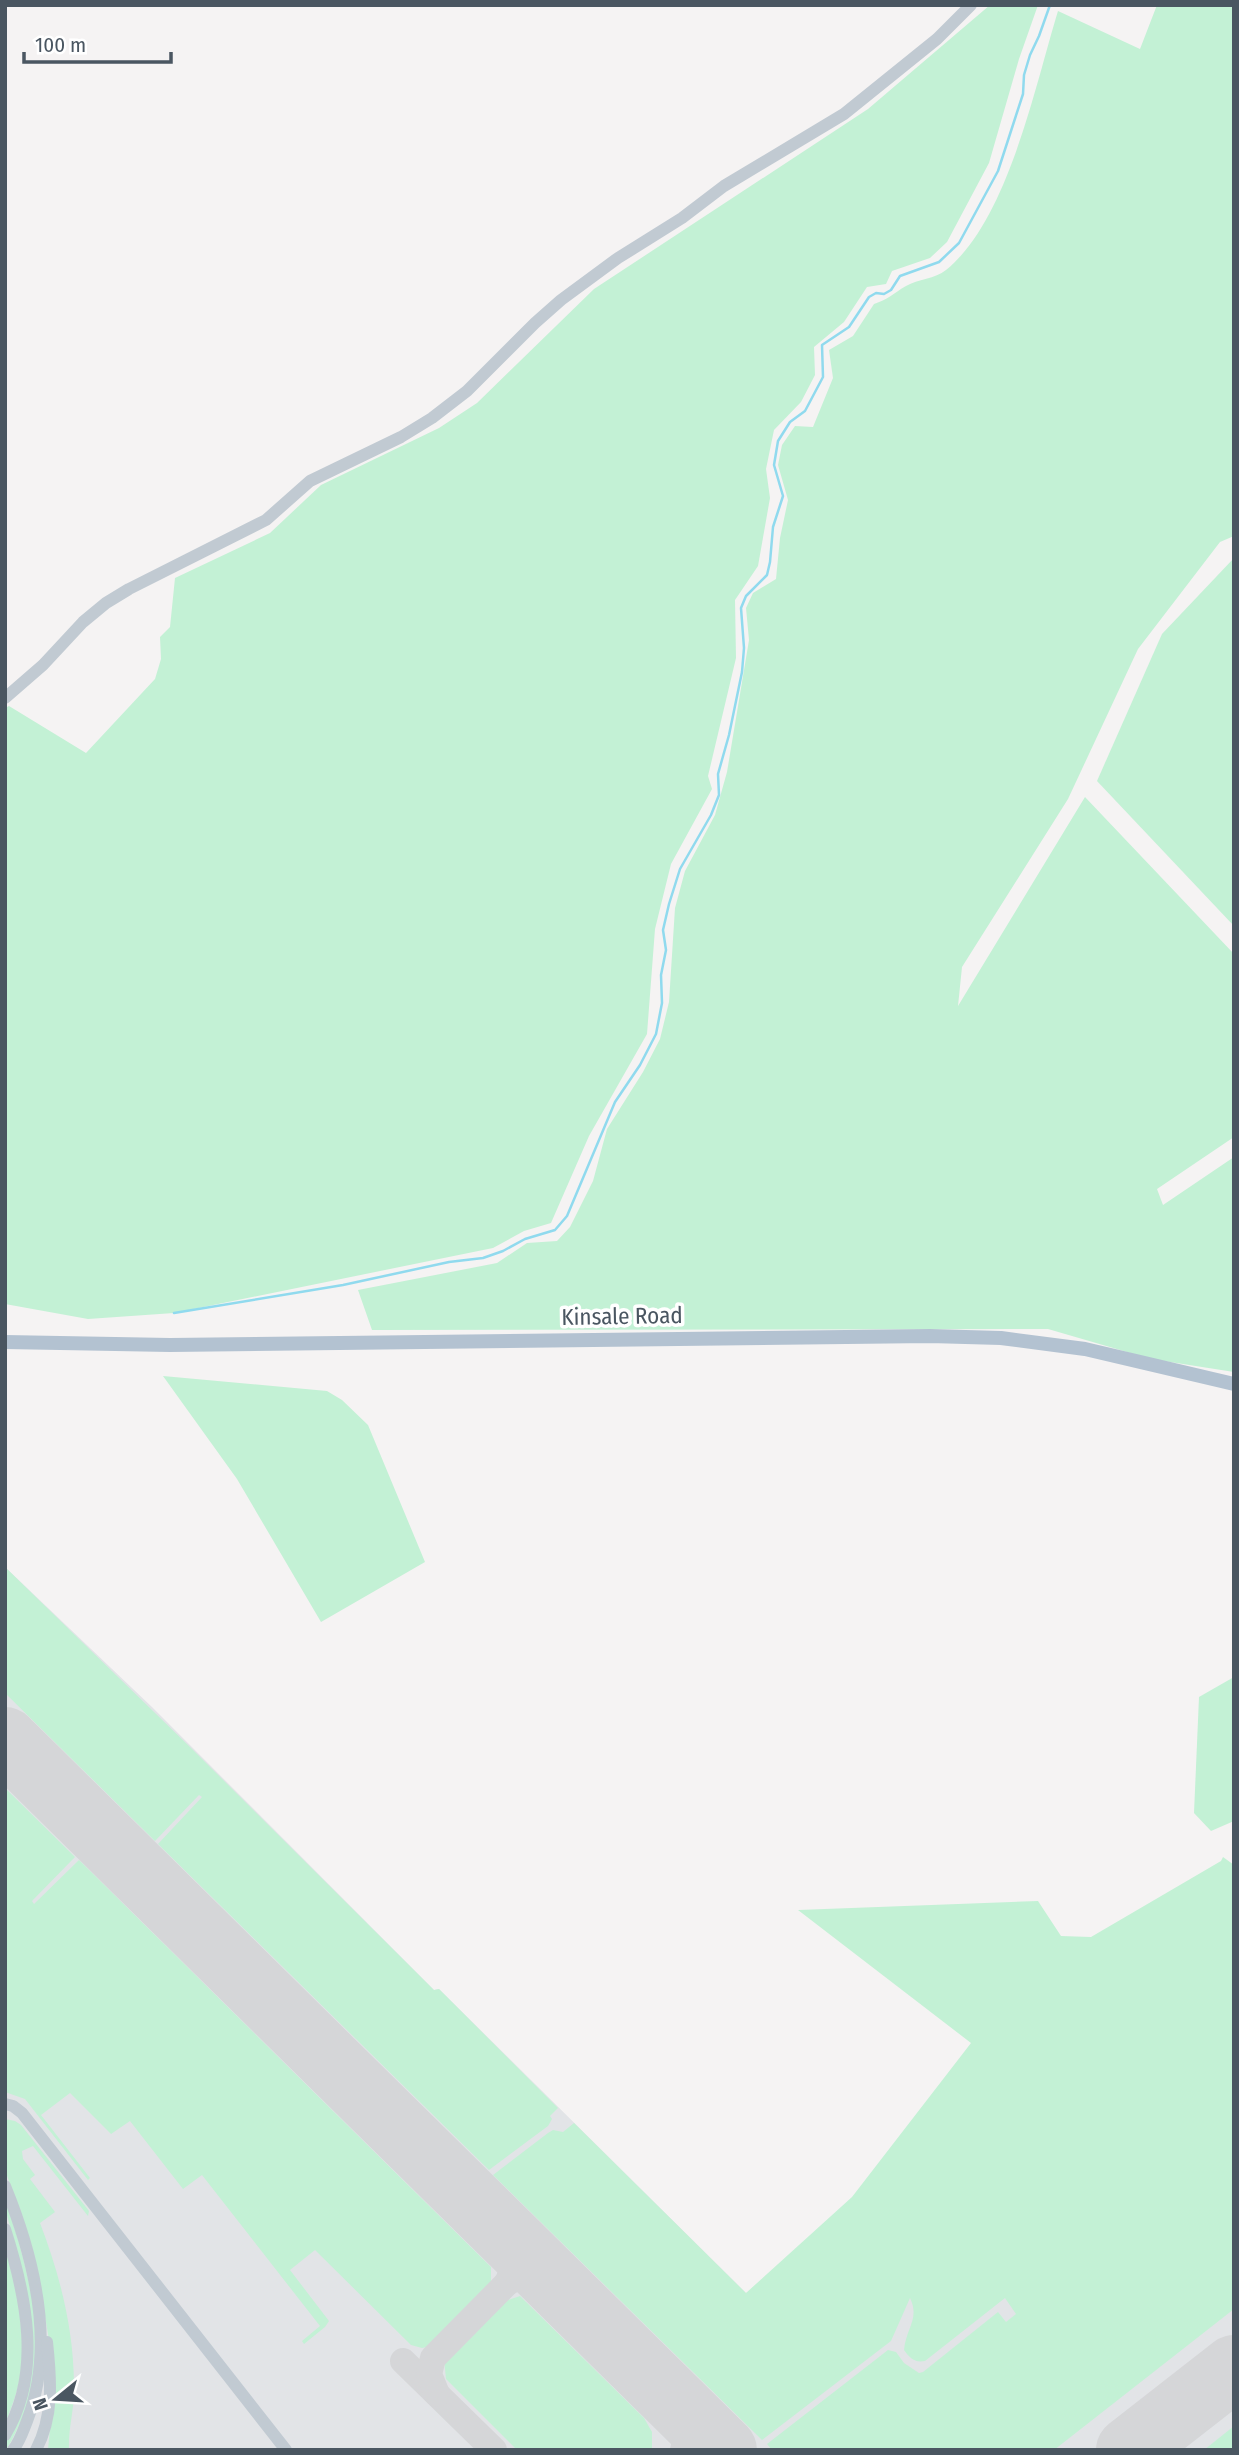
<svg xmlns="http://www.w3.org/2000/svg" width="1239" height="2455" font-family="'Fira Sans Condensed',sans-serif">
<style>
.airport{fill:#e2e4e7}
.green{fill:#c3f1d5}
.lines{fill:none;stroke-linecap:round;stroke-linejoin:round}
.stream{stroke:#90daee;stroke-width:2.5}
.taxiway{stroke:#d5d6d8;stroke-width:26}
.runway{stroke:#d5d6d8;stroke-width:66}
.minor{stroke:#c1cad2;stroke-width:12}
.major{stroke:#b3c2d1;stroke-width:14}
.labels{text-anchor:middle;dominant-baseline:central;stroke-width:7;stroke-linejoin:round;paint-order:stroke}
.street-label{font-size:23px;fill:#4a5661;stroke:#fff}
</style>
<rect width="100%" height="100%" fill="#f5f3f3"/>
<path class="airport" d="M5 1567 153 1708 434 1990 439 1989 746 2293 1234 2059V2450H5Z"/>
<g class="green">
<path d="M990 5H1038L1019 59 989 163 947 242 930 258 892 271 886 284 867 287 844 322 814 347 815 375 801 402 774 430 766 469 770 498 758 566 735 600 736 658 708 776 712 789 671 864 655 929 647 1034 589 1136 551 1223 524 1231 493 1248 174 1313 88 1319 5 1304V708L9 706 86 753 155 679 161 659 160 637 170 627 175 578 270 533 321 485 439 428 477 403 594 289 868 109Z"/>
<path d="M1157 5H1234V536L1220 542 1138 649 1068 799 962 967 958 1006 1085 797 1234 954V1137L1157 1189 1163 1205 1234 1157V1372L1151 1359 1048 1329 372 1330 358 1290 497 1263 527 1243 557 1241 570 1227 593 1181 607 1129 643 1072 660 1039 669 1002 675 908 685 871 715 815 727 772 749 640 746 608 753 593 776 579 780 538 788 500 778 465 782 445 795 426 813 427 833 378 829 350 853 336 874 304C887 300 894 293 906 286 918 279 935 279 946 270 1008 220 1035 86 1058 11L1140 49Z"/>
<path d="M1234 558V926L1097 781 1162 634Z"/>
<path d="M163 1376 327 1391 342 1400 368 1425 425 1562 321 1622 237 1479Z"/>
<path d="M5 1567 190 1747 434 1990 439 1989 558 2108 550 2116 552 2119 548 2126 489 2170 158 1844 202 1797 199 1795 155 1841 5 1693Z"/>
<path d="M1234 1677V1821L1211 1831 1194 1813 1199 1697Z"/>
<path d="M5 1788 75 1857 32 1901 34 1904 79 1860 491 2267V2286L431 2346 422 2348 411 2345 315 2250 290 2270 329 2321 325 2327 304 2344 302 2341 320 2326 202 2175 183 2189 130 2121 111 2134 70 2093 41 2115 90 2178 88 2180 25 2099 5 2092Z"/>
<path d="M1223 1857 1234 1865V2309L1054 2450H772L767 2444 888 2350 896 2352 904 2363 919 2373 923 2372 998 2312 1006 2322 1016 2314 1005 2298 925 2361C914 2363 910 2358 904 2350 906 2328 920 2319 910 2298L891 2341 762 2440 493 2175 548 2133 553 2130 563 2132 574 2123 746 2293 852 2197 971 2043 798 1910 1038 1901 1061 1936 1091 1937 1221 1861Z"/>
<path d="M5 2119 15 2121 21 2125 89 2211 88 2216 33 2146 22 2151 23 2159 35 2175 30 2179 55 2212 40 2223C60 2275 74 2330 74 2386 75 2407 68 2428 69 2450H48L52 2405V2358L38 2274 28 2235 5 2170Z"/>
<path d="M5 2199C23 2252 42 2318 36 2374 34 2394 17 2433 6 2450L5 2443C39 2389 34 2359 24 2299 21 2280 19 2260 14 2241 11 2226 5 2215 5 2199Z"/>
<path d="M5 2247C15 2282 24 2324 22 2361 21 2383 13 2404 5 2424Z"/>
<path d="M520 2296 644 2418 652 2432V2450H517L446 2379 444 2359 502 2302Z"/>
<path d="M1234 2426V2450H1204Z"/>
</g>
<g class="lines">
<path class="stream" d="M174 1313 343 1285 449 1262 483 1258 503 1251 525 1239 555 1230 567 1216 615 1102 640 1065 656 1034 662 1003 661 975 666 950 663 930 669 904 680 869 711 815 719 795 718 774 729 735 742 672 744 648 741 608 746 596 767 575 770 562 773 527 783 496 774 465 778 441 790 422 805 411 823 377 822 345 849 327 869 297 876 293 884 294 891 290 900 276 939 262 959 243 998 171 1023 94 1024 75 1030 55 1039 36 1050 5"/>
<g class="taxiway">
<path d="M507 2283C524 2272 538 2274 555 2283"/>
<path d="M403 2361 494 2450"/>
<path d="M437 2394 429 2374 433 2358 507 2283C517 2263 515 2250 504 2232"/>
<path d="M675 2400C684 2416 689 2432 683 2450"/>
</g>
<g class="runway">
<path d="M5 1740 724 2450"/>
<path d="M1129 2450 1234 2368"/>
</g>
<g class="minor">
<path d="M5 698 43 665 83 622 106 603 129 589 266 520 310 481 401 437 432 418 467 391 535 323 561 300 618 258 682 218 724 186 844 114 937 39 971 5"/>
<path d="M5 2104 13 2106 22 2113 286 2450"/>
<path d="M5 2186C34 2257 56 2346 27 2421 23 2431 20 2441 13 2450"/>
<path d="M5 2229C26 2295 43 2373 5 2435"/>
<path d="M36 2450C54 2416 51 2379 47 2342"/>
</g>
<path class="major" d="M5 1342 170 1345 930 1336 1001 1338 1085 1349 1234 1384"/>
</g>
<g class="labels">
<g class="street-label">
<text transform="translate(622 1316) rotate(-1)">Kinsale Road</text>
</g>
</g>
<rect width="1239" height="2455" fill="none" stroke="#4a5661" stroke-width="14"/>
<g transform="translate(56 2399) rotate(252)" stroke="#ffffff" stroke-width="5" paint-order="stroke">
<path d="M0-5L12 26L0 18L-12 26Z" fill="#4a5661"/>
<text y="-10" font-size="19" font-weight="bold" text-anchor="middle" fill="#4a5661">N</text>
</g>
<path d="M24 52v10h147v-10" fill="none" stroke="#4a5661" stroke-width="3.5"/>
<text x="35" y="52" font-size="21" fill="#4a5661" stroke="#ffffff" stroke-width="5" paint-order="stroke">100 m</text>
</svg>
